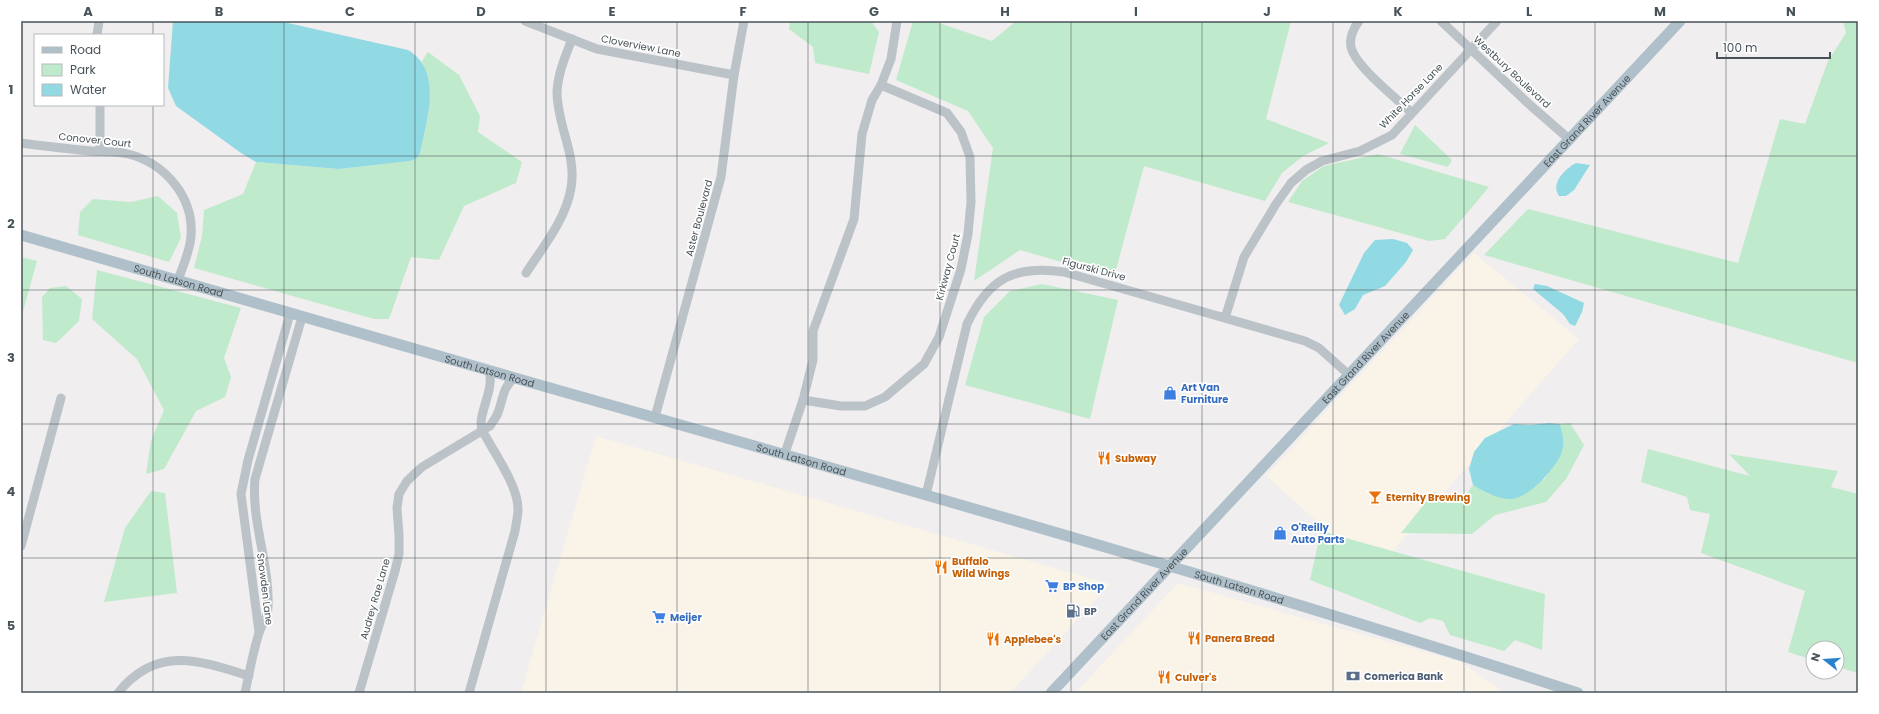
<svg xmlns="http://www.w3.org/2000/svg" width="1879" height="714" font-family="Poppins,sans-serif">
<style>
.commercial{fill:#faf3e8}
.green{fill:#c0eacc}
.water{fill:#91d9e3}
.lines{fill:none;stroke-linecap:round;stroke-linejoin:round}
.minor{stroke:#bbc3c9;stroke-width:9}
.major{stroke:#b0c0ca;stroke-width:11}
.grid{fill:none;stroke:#485359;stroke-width:1;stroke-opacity:0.55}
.labels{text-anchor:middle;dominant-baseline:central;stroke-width:3.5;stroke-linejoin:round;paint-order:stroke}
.street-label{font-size:10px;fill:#485359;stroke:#fff}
.shop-label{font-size:10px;font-weight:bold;fill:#366cbe;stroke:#fff;text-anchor:start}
.food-label{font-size:10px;font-weight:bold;fill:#c56008;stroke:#fff;text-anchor:start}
.service-label{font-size:10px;font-weight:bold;fill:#4e5e75;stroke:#fff;text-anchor:start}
.neatline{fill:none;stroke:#485359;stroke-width:1.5}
.grid-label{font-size:13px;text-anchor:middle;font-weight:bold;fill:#485359}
</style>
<rect width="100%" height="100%" fill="#f0eeee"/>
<g class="commercial">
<path d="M1474 253 1579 339 1393 551 1332 535 1266 476Z"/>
<path d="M596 436 1110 584 1010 693H521Z"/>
<path d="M1178 583 1461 662 1505 693H1075Z"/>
</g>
<g class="green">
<path d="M790 21H871L879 32 869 74 815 63 813 47 789 29Z"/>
<path d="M913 21H933L992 41 1016 21H1291L1266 119 1329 143 1303 156 1282 173 1265 201 1144 166 1114 277 1020 250 974 281 993 148 968 111 896 80Z"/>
<path d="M1843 21H1858V363L1484 255 1528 209 1738 263 1780 119 1805 124 1828 61 1846 33Z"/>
<path d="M428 52 459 75 480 116 478 132 522 162 516 183 464 206 439 260 411 257 389 319H374L194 268 202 236 204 210 243 194 256 162 339 169 409 161 417 158 420 153C429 115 434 99 422 61Z"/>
<path d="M1415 125 1452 160 1448 167 1400 154Z"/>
<path d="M1378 154 1489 187 1445 239 1429 241 1288 202 1302 181 1324 166Z"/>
<path d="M158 196 177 213 181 238 169 262 78 235 80 212 93 199 131 202Z"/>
<path d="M21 257 37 261 21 319Z"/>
<path d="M97 270 241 308 224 358 231 377 225 397 196 411 164 469 146 474 151 441 164 410 137 359 92 319Z"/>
<path d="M1042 284 1118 300 1090 419 965 385 984 317 1010 291Z"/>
<path d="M66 286 82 299 79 321 56 343 43 340 42 297 50 288Z"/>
<path d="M1570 423 1584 445 1566 479 1546 502 1495 515 1472 534 1401 533 1434 492 1462 500 1473 485 1490 495 1544 480C1558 460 1567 450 1560 424Z"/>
<path d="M1648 449 1750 476 1729 454 1838 471 1831 487 1858 494V673L1837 667V648H1813V660L1788 652 1805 591 1701 553 1710 514 1690 510 1687 497 1641 482Z"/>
<path d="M151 491 165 493 177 593 104 602 125 528Z"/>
<path d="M1321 531 1545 594 1542 650 1515 640 1504 651 1450 635 1443 621 1430 618 1420 623 1310 580Z"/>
</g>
<g class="water">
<path d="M173 21H279L408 50C443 70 427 121 420 153L417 158 410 161 339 169 256 162 241 153 176 106 168 88Z"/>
<path d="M1576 163 1590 165 1574 190 1566 196H1559C1550 183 1565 169 1576 163Z"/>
<path d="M1393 239 1407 243 1413 250 1406 262 1385 286 1363 295 1355 309 1345 315 1339 305 1364 253 1375 240Z"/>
<path d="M1535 284 1547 286 1584 303 1582 312 1575 326 1570 324 1563 314 1533 289Z"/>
<path d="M1549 423 1560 424C1562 432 1565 443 1562 451 1558 467 1527 500 1510 499 1495 498 1484 492 1473 485L1469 469 1474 452 1485 438 1514 424 1531 425Z"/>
</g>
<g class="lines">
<g class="minor">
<path d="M525 21 597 49 734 75"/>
<path d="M1359 21C1354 27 1349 38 1351 47 1355 66 1397 99 1412 113"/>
<path d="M1441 21 1530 105 1569 139"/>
<path d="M97 35 99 21"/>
<path d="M100 105V151"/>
<path d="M21 143C44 146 68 149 91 151 103 152 116 151 128 154 165 163 194 197 191 236 190 251 183 266 178 280"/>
<path d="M526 273C543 247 566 219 571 188 577 155 557 125 557 92 558 73 565 57 572 39"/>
<path d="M1225 318 1244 257 1276 204 1291 183 1306 170 1322 161 1360 151 1392 135 1497 21"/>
<path d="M803 400 841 406H865L885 397 924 364 939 337 961 269 968 234 971 202 970 157 961 132 947 113 881 85"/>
<path d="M655 417 721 177 734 75 744 21"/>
<path d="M785 453 803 400 813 360V331L854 219 862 134 872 100 881 85 891 59 897 21"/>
<path d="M926 495 967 324C989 278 1014 265 1064 272L1305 341 1319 348 1348 374"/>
<path d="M21 546 61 398"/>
<path d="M259 632 241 494 248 460 290 314"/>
<path d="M118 693C156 645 199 660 249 676"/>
<path d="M245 693C249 673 253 652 259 633 262 624 268 617 268 607 270 564 251 522 255 479L302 317"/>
<path d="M359 693 395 571 399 554V535L397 508 399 494 407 481 422 467 490 426C492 423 495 419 497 415 503 402 502 386 515 378"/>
<path d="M469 693 515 531C516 524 518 516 518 509 518 487 497 457 486 437 471 420 496 394 489 370"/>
</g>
<g class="major">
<path id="s1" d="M21 235C186 282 350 331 515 378 870 479 1227 578 1578 693"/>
<path id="s2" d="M1051 693 1680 21"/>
</g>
</g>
<path class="grid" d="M153 21V35M284 21V693M415 21V693M546 21V693M677 21V693M808 21V693M940 21V693M1071 21V693M1202 21V693M1333 21V693M1464 21V693M1595 21V693M1726 21V693M153 105V693M21 156H1858M21 290H1858M21 424H1858M21 558H1858"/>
<defs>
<g id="shop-bare" transform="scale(1.08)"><path d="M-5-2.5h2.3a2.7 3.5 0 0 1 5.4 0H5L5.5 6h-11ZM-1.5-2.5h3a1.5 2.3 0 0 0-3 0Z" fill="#3f7fe0" stroke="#fff" stroke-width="2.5" paint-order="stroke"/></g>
<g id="restaurant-bare" transform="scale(1.08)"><path d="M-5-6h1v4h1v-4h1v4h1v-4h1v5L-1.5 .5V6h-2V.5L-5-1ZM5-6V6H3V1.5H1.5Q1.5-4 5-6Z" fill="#e8710a" stroke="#fff" stroke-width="2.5" paint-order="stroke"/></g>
<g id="bar-bare" transform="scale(1.08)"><path d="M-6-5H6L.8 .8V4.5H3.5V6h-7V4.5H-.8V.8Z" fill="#e8710a" stroke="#fff" stroke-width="2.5" paint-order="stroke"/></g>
<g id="supermarket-bare" transform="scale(1.08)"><path d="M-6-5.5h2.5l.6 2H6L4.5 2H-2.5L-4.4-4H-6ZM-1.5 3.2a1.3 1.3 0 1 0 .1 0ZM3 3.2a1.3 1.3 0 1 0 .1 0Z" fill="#3f7fe0" stroke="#fff" stroke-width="2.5" paint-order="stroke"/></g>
<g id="fuel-bare" transform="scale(1.08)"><path d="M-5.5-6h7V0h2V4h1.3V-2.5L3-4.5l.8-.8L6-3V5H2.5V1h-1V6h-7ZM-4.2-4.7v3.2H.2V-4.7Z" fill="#5c6f8a" stroke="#fff" stroke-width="2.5" paint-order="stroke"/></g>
<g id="bank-bare" transform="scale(1.08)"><path d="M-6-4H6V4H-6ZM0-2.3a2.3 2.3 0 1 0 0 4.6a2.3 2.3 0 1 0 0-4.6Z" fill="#5c6f8a" stroke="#fff" stroke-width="2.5" paint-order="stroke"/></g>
</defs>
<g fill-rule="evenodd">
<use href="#shop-bare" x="1170" y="393"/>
<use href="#restaurant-bare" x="1104" y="458"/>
<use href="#bar-bare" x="1375" y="497"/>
<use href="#shop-bare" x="1280" y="533"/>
<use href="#restaurant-bare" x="941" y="567"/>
<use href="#supermarket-bare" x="1052" y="586"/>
<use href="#fuel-bare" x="1073" y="611"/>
<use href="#supermarket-bare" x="659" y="617"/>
<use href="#restaurant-bare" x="1194" y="638"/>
<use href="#restaurant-bare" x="993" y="639"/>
<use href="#bank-bare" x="1353" y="676"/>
<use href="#restaurant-bare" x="1164" y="677"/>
</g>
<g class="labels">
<g class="street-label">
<text transform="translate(641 46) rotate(11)">Cloverview Lane</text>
<text transform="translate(1512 72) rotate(43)">Westbury Boulevard</text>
<text transform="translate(1411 96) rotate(-46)">White Horse Lane</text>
<text stroke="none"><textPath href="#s2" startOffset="784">East Grand River Avenue</textPath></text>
<text transform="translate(95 140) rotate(6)">Conover Court</text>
<text transform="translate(699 218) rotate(-75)">Aster Boulevard</text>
<text transform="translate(948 267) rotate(-75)">Kirkway Court</text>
<text transform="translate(1094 269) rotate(15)">Figurski Drive</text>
<text stroke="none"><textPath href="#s1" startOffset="164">South Latson Road</textPath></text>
<text stroke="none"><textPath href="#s2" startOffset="460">East Grand River Avenue</textPath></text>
<text stroke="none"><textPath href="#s1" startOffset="488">South Latson Road</textPath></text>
<text stroke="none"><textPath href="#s1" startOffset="812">South Latson Road</textPath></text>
<text stroke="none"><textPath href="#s1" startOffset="1268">South Latson Road</textPath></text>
<text transform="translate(265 589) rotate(83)">Snowden Lane</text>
<text stroke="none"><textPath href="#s2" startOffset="136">East Grand River Avenue</textPath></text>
<text transform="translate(375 599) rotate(-74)">Audrey Rae Lane</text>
</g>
<g class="shop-label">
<text x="1181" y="387">Art Van<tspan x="1181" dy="12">Furniture</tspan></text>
<text x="1291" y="527">O'Reilly<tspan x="1291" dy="12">Auto Parts</tspan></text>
<text x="1063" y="586">BP Shop</text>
<text x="670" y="617">Meijer</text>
</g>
<g class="food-label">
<text x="1115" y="458">Subway</text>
<text x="1386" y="497">Eternity Brewing</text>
<text x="952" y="561">Buffalo<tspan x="952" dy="12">Wild Wings</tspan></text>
<text x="1205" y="638">Panera Bread</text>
<text x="1004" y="639">Applebee's</text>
<text x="1175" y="677">Culver's</text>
</g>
<g class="service-label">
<text x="1084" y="611">BP</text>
<text x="1364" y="676">Comerica Bank</text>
</g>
</g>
<rect width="1879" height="714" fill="none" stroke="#ffffff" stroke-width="44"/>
<rect x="34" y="34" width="130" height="72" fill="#ffffff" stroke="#b6babd"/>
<rect x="42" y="47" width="20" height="6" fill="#b0c0ca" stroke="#b6babd"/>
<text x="70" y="54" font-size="12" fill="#485359">Road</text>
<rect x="42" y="64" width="20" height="12" fill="#c0eacc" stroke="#b6babd"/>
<text x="70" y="74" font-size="12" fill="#485359">Park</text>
<rect x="42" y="84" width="20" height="12" fill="#91d9e3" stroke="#b6babd"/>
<text x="70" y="94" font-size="12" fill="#485359">Water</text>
<g transform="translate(1825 660) rotate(287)"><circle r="19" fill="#ffffff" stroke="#b6babd"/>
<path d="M0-3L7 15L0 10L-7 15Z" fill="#2a81ce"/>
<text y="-6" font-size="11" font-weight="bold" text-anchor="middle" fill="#485359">N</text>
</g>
<path d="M1717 52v6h113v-6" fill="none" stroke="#485359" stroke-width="2"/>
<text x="1723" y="52" font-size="12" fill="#485359" stroke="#ffffff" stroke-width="3" paint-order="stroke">100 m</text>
<rect x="22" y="22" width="1835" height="670" class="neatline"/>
<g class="grid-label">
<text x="88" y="16">A</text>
<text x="219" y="16">B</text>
<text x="350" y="16">C</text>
<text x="481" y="16">D</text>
<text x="612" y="16">E</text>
<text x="743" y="16">F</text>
<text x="874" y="16">G</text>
<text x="1005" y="16">H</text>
<text x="1136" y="16">I</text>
<text x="1267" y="16">J</text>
<text x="1398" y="16">K</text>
<text x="1529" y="16">L</text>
<text x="1660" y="16">M</text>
<text x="1791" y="16">N</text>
<text x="11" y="94">1</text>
<text x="11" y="228">2</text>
<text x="11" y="362">3</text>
<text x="11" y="496">4</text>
<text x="11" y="630">5</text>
</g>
</svg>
